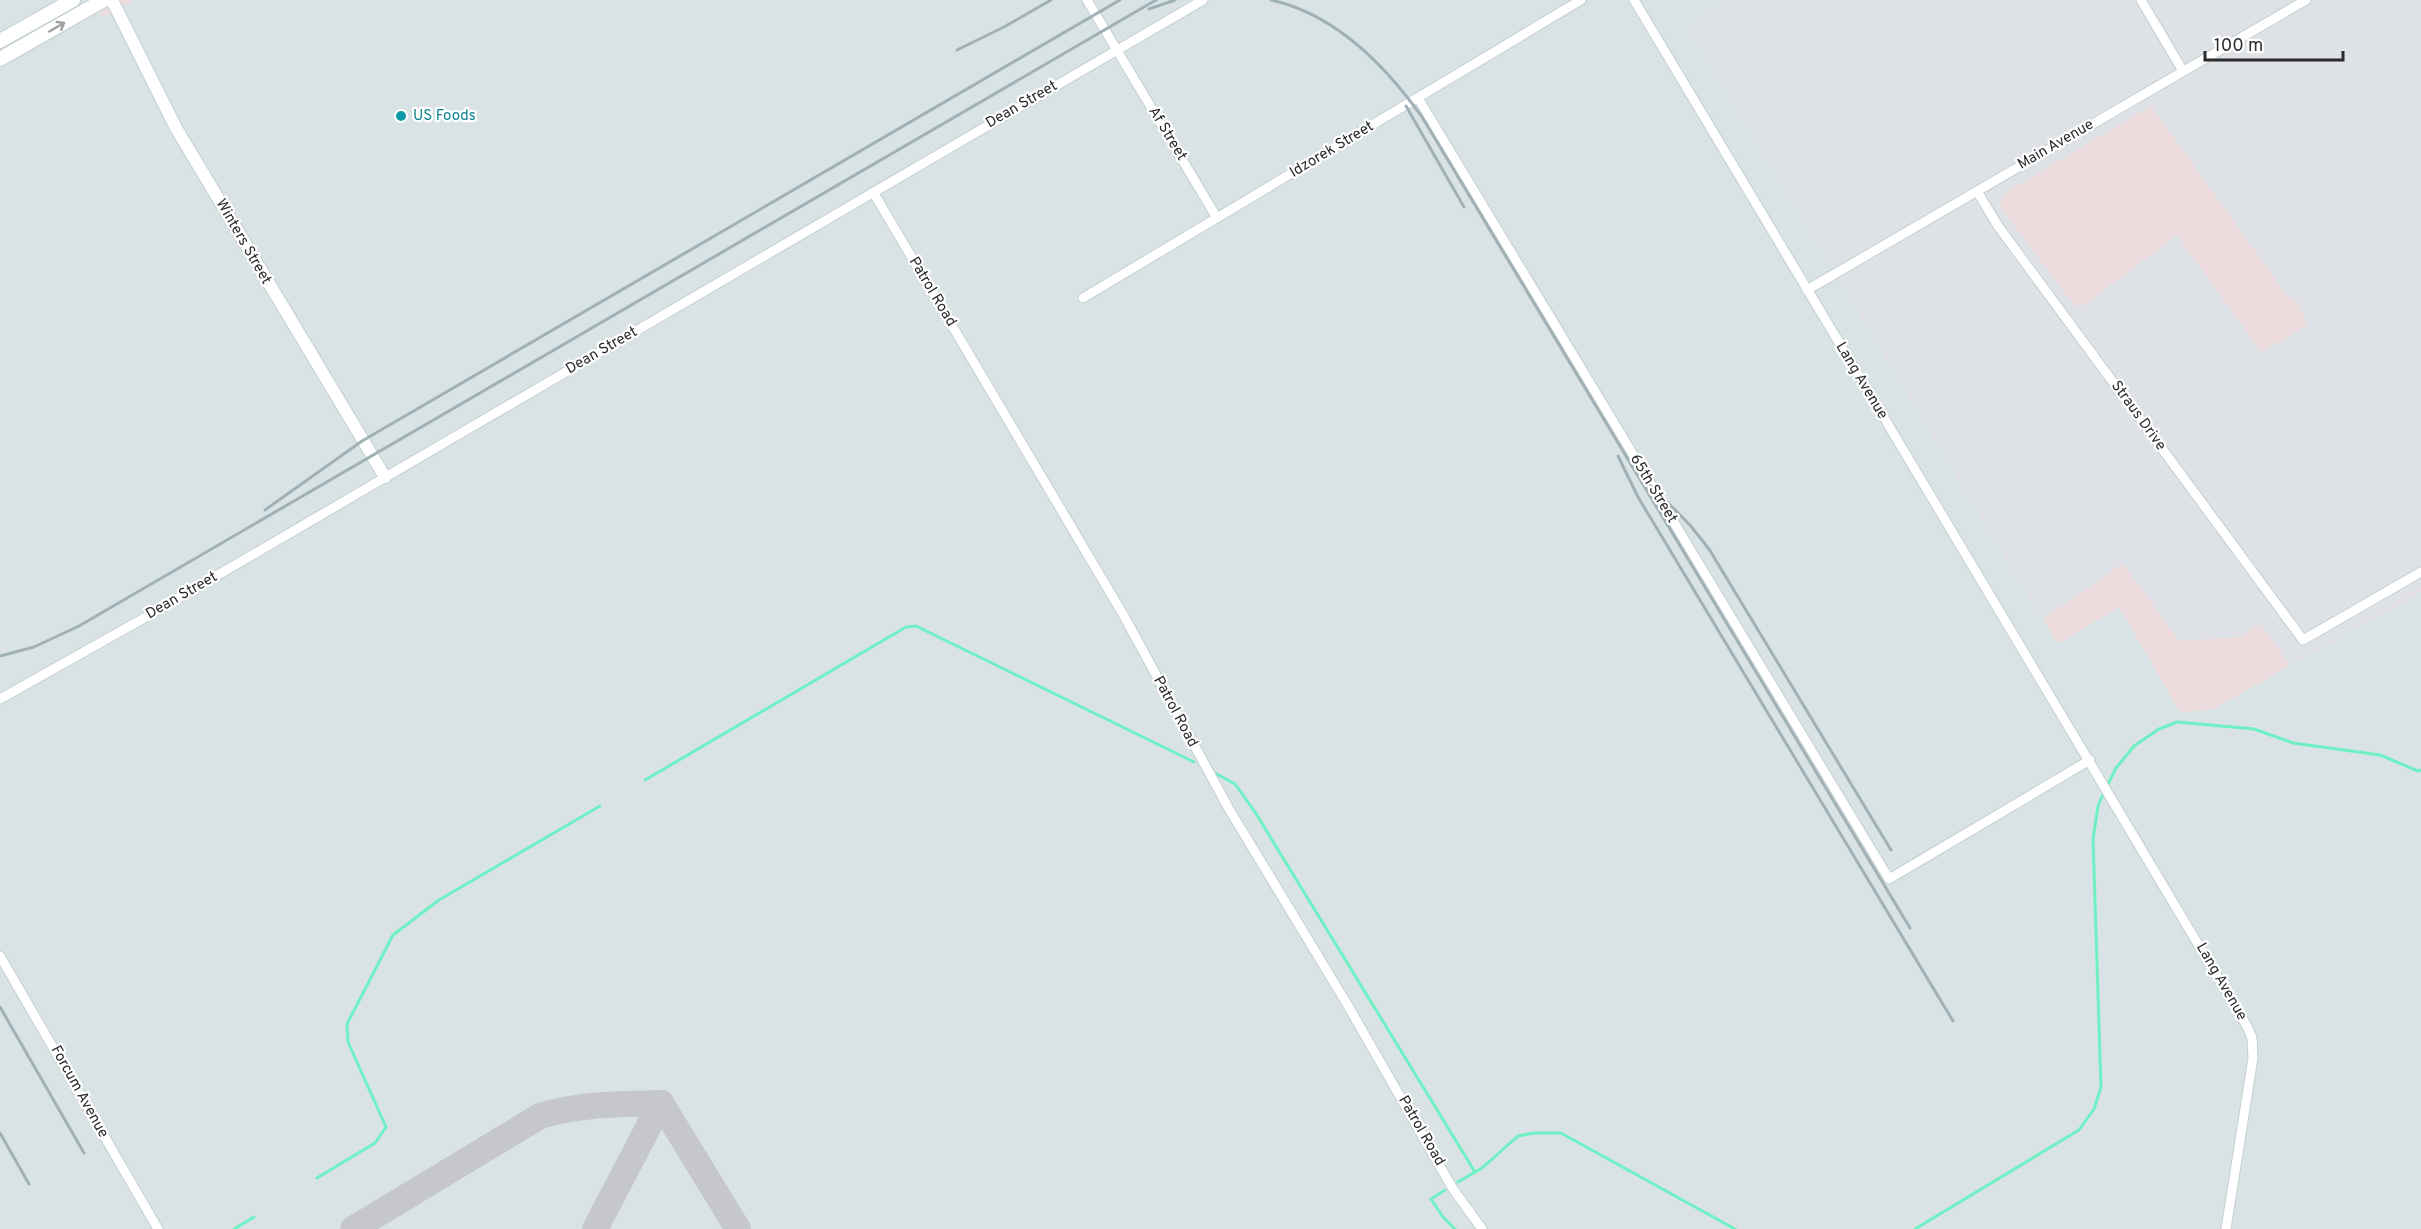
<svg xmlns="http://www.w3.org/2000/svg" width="2421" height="1229" font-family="Overpass,sans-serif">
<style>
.industrial{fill:#dee1e6;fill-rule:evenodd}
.airport{fill:#d9e3e6}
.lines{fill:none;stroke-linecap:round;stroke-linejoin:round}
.stream{stroke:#6ff0c3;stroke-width:3}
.taxiway{stroke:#c6c7ca;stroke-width:26}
.minor-casing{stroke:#c2cfd2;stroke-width:11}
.tertiary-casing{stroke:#c2cfd2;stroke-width:14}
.secondary-casing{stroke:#c2cfd2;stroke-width:16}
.minor{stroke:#fff;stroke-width:9}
.tertiary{stroke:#fff;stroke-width:12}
.secondary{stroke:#fff;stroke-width:14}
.rail{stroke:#a0b1b6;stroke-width:3}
.oneway{stroke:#a0a0a0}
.culture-dot{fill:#0f9aa8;stroke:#fff;stroke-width:2}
.labels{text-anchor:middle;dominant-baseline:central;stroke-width:4.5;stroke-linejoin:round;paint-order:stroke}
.street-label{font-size:15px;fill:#2b2b2b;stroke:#fff}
.culture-label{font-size:15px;fill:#0d838f;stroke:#fff;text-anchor:start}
</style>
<rect width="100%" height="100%" fill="#edddde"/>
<path class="industrial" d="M1730 0H2421V589L2290 665 2260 624 2240 637 2179 641 2123 563 2044 619 1687 25ZM2151 106 2288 297 2298 302 2308 325 2261 352 2177 235 2084 305H2074L2001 208V201L2005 193Z"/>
<path class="airport" d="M0 0H92L102 18 133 0H1730L1687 25 2058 644 2119 607 2180 712 2212 710 2421 591V1229H0Z"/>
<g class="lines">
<g class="stream">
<path d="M1215 773 1235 784 1255 812 1475 1172"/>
<path d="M645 780 906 627 916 626 1194 762"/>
<path d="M2107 786 2116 768 2134 746 2159 729 2177 722 2254 729 2293 743 2380 755 2418 771 2421 770"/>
<path d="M317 1178 375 1143 386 1127 348 1042 347 1024 393 935 439 900 600 806"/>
<path d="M1458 1182 1482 1168 1518 1136 1534 1133H1561L1735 1229"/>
<path d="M1445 1190 1431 1199 1443 1217 1455 1229"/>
<path d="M234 1229 254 1217"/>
<path d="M1915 1229 2079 1130 2094 1109 2101 1087 2093 839 2098 806 2104 792"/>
</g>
<g class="taxiway">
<path d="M661 1103 738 1229"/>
<path d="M353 1229 540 1116C579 1104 621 1104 661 1103"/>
<path d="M595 1229 661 1103"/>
</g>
<g class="minor-casing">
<g id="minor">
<path d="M1087 0 1217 218"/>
<path d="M1634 0C1838 343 2046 684 2248 1028L2252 1038 2253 1058 2226 1229"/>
<path d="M2141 0 2183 71"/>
<path d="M1418 98 1889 879 2090 760"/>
<path d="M1977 191 1998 226 2303 640 2421 572"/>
<path d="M873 192 1124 616 1229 809 1347 1004 1453 1189 1482 1229"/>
<path d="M1807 290 2306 0"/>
<path d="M1083 298 1581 0"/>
<path d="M0 699 146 617 1203 0"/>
<path d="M0 956 158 1229"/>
</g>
</g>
<g class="tertiary-casing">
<path id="tertiary" d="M112 0 176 128 385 477"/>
</g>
<g class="secondary-casing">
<g id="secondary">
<path d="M0 41 73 0"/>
<path d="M0 59 104 0"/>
</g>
</g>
<use href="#minor" class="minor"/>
<use href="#tertiary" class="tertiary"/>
<use href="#secondary" class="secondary"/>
<g class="rail">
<path d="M1271 0C1335 14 1385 65 1422 117L1910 928"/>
<path d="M1149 9 1175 0"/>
<path d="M957 50 1004 27 1051 0"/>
<path d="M1406 106 1464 207"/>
<path d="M1618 456 1638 497 1953 1021"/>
<path d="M1648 483 1690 525 1709 549 1891 850"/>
<path d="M265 510 362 441 1120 0"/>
<path d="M0 656 34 647 79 626 1156 0"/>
<path d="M0 1007 84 1153"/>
<path d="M0 1133 29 1184"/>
</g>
</g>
<defs><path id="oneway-shaft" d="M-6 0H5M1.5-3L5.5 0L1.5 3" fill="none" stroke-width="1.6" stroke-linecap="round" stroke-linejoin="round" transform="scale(1.5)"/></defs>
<use class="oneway" href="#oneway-shaft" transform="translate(57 27) rotate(-30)"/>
<circle class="culture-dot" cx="401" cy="116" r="6"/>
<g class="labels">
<g class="street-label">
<text transform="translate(1022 105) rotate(-30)">Dean Street</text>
<text transform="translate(1167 134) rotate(59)">Af Street</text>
<text transform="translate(2056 145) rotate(-30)">Main Avenue</text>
<text transform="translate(1332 150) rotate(-31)">Idzorek Street</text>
<text transform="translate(243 242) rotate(60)">Winters Street</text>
<text transform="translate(932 292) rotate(59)">Patrol Road</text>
<text transform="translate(602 351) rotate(-30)">Dean Street</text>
<text transform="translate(1861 381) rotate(59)">Lang Avenue</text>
<text transform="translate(2138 416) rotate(54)">Straus Drive</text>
<text transform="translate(1653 489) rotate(59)">65th Street</text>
<text transform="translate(182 596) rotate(-30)">Dean Street</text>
<text transform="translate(1175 712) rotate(62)">Patrol Road</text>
<text transform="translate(2221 982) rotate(60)">Lang Avenue</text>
<text transform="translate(79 1092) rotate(61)">Forcum Avenue</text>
<text transform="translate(1421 1131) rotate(60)">Patrol Road</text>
</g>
<g class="culture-label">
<text x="413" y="116">US Foods</text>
</g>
</g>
<path d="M2205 51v9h138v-9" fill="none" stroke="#2b2b2b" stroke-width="3"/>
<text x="2214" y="51" font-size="18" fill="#2b2b2b" stroke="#ffffff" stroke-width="4.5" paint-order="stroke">100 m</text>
</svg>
